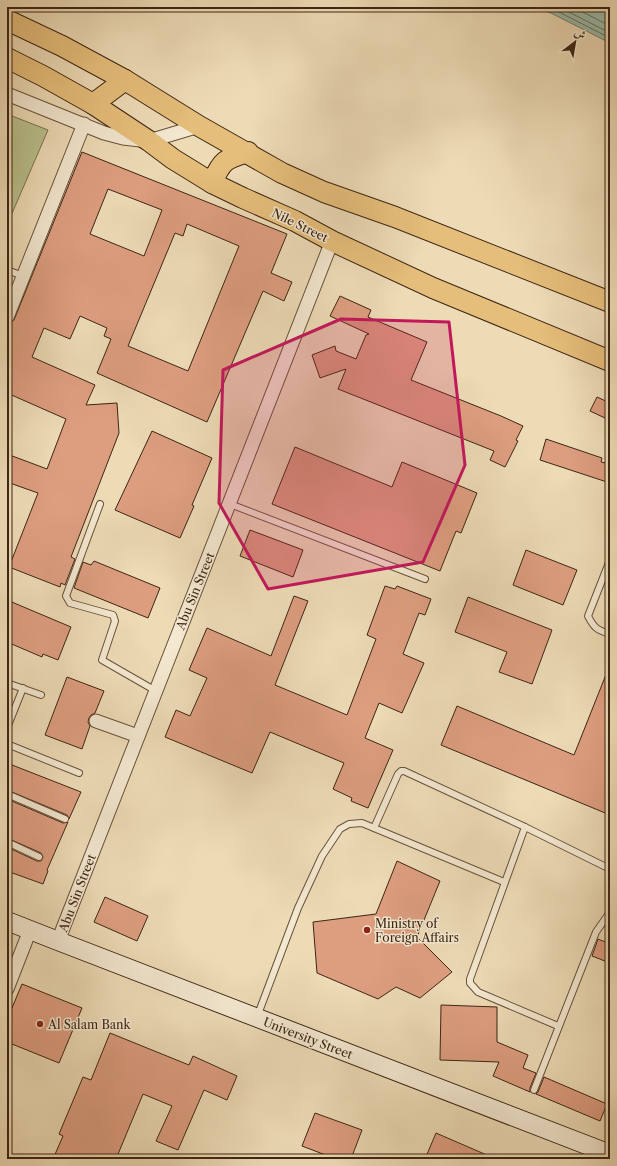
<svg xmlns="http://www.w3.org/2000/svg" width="617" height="1166" font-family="'Libre Caslon Text',Amiri,serif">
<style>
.green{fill:#b9c08d;stroke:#7b7250}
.water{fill:#9abbaa;stroke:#757f6e}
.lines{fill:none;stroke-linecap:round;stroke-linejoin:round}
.shore{stroke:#6c705f;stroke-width:1}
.building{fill:#dd9e80;stroke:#3d2514;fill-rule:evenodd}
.lane-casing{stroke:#69523c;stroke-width:8}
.street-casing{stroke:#69523c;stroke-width:15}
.secondary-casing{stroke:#3d2514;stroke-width:20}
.primary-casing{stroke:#3d2514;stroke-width:22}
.lane{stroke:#f3e8d0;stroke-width:6}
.street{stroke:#f3e8d0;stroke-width:13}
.secondary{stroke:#f3e8d0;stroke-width:18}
.primary{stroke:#e6be7b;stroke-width:20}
.marked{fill:#c2185b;fill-opacity:0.2;stroke:#c2185b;stroke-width:3;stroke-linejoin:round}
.poi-dot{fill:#8f2418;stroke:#f3e8d0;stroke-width:1.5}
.labels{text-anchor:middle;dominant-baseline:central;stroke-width:3;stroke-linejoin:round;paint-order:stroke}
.street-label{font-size:12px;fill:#3d2514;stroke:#f3e8d0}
.poi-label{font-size:12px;fill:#3d2514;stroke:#f3e8d0;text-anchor:start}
</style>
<rect width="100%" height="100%" fill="#eddbb6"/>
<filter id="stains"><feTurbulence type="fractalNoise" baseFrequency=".005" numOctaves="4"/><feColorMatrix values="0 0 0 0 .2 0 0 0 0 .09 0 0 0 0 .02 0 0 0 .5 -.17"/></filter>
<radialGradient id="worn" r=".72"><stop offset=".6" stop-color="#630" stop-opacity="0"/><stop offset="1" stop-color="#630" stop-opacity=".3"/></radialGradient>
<path class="green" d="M7 114 48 130 7 225Z"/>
<path class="water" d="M531 7H610V43L551 13Z"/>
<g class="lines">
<g class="shore">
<path d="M545 7 553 9 610 38"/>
<path d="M559 7 610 33"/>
<path d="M573 7 610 26"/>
</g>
</g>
<g class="building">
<path d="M82 152 287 234 271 273 292 282 284 301 263 291 207 422 97 373 111 339 104 336 107 328 80 316 70 339 44 328 32 357 95 385 86 405 117 403 119 433 71 557 75 559 65 585 61 583 60 587 9 567 38 493 7 482V454L47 469 66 419 7 393V327L14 320ZM108 189 162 210 144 256 90 234ZM187 224 239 246 188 371 128 346 175 233 183 236Z"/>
<path d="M340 296 371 310 368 317 427 342 411 380 501 416 523 426 516 440 518 441 505 467 490 460 494 451 338 389 346 369 320 378 312 355 335 346 336 351 356 359 366 335 369 334 330 316Z"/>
<path d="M597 397 610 403V407L605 418 590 411Z"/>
<path d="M152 431 212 458 192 505 194 506 180 538 115 510Z"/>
<path d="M546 439 602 458 601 462 610 464V483L540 460Z"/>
<path d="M295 447 392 487 402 462 477 493 461 533 456 531 440 571 272 504Z"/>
<path d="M250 530 303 550 293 577 240 556Z"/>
<path d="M526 550 577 570 563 605 513 585Z"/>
<path d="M94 561 160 588 148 618 74 588 83 562 91 565Z"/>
<path d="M385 586 395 589 397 586 431 599 425 615 419 613 403 654 424 663 402 713 379 703 365 738 393 750 368 808 351 801 352 798 333 789 344 763 270 732 252 773 165 737 176 710 190 716 207 678 189 670 207 628 271 656 294 596 308 601 275 685 347 715 376 639 367 635Z"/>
<path d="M468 597 552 630 532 684 499 672 507 652 455 632Z"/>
<path d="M7 600 71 627 58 660 43 654 42 657 7 642Z"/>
<path d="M609 667 610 815 441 745 457 706 574 755Z"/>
<path d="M67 677 104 691 95 713 91 715 89 718 88 722 90 726 82 749 45 735Z"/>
<path d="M7 763 81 792 69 819 67 815 7 790Z"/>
<path d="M7 799 63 823 68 822 47 870 48 871 43 884 7 871V847L37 861H41L43 857 41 853 7 838Z"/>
<path d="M397 861 440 881 417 937 452 972 420 998 396 987 378 999 317 973 313 922 376 914Z"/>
<path d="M105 897 148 916 137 941 94 922Z"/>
<path d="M598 939 610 944V963L592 956Z"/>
<path d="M22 984 82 1008 59 1063 7 1042V1020Z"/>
<path d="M441 1005 497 1007V1042L528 1055 523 1068 536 1073 530 1088V1092L493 1076 499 1062 440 1060Z"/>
<path d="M110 1033 189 1065 193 1056 237 1076 227 1100 204 1090 178 1150 156 1141 172 1106 143 1094 116 1159H53L63 1136 59 1134 83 1077 91 1080Z"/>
<path d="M544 1077 607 1104 600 1121 536 1094 538 1092Z"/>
<path d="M315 1113 362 1130 351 1159H336L302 1146Z"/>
<path d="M436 1133 496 1159H425Z"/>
</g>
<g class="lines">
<g class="lane-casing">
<g id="lane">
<path d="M7 270 23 276"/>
<path d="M100 504 66 596 70 603 113 615 115 621 102 660 156 691"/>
<path d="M230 504 425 579"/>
<path d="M610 560 588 616C594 628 597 630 610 634"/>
<path d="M7 683 41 695"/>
<path d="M7 728 23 688"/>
<path d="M7 744 79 773"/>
<path d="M7 794 65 819"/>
<path d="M374 828 398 774 401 771H404L525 827"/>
<path d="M7 842 39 857"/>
<path d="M257 1017 298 908 322 856 340 829 349 824 362 823 504 882"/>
<path d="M558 1026 478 992 470 983V979L525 827 610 869"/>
<path d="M534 1090 596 932 610 912"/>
</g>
</g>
<g class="street-casing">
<g id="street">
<path d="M7 94 104 133 123 138 149 141 199 126"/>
<path d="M7 317 84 124"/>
<path d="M96 721 138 736"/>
<path d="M58 941 332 241"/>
<path d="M7 989 30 930"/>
</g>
</g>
<g class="secondary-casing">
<path id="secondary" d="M7 921 58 941 610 1154"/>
</g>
<g class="primary-casing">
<g id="primary">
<path d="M7 20 62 46 125 80 199 126 282 173 324 192 395 217 610 302"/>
<path d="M7 58 43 76 93 104 149 141 173 159 212 183 243 198 295 221 332 241 433 288 610 361"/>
<path d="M93 104 125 80"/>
<path d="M212 183C222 160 225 159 248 152"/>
</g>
</g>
<use href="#lane" class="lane"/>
<use href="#street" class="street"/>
<use href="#secondary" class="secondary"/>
<use href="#primary" class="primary"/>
</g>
<path class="marked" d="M341 319 449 322 465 465 423 562 268 589 219 503 223 370Z"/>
<g class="poi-dot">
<circle cx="367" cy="930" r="4"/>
<circle cx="40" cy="1024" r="4"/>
</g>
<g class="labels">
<g class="street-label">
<text transform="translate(300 225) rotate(26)">Nile Street</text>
<text transform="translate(195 591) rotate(-68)">Abu Sin Street</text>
<text transform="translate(77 893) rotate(-69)">Abu Sin Street</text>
<text transform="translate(308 1038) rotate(21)">University Street</text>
</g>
<g class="poi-label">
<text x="375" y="923">Ministry of<tspan x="375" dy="14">Foreign Affairs</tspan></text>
<text x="48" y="1024">Al Salam Bank</text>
</g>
</g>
<rect width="617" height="1166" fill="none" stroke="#eddbb6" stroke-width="24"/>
<rect x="8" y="8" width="601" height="1150" fill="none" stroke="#3d2514" stroke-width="2"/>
<rect x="12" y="12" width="593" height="1142" fill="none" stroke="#3d2514"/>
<g transform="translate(575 42) rotate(31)" stroke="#f3e8d0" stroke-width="3" paint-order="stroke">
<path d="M0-3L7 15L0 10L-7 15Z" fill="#3d2514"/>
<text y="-6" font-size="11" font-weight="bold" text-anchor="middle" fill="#3d2514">ش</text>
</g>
<rect width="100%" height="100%" filter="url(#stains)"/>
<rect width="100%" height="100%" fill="url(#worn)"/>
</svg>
